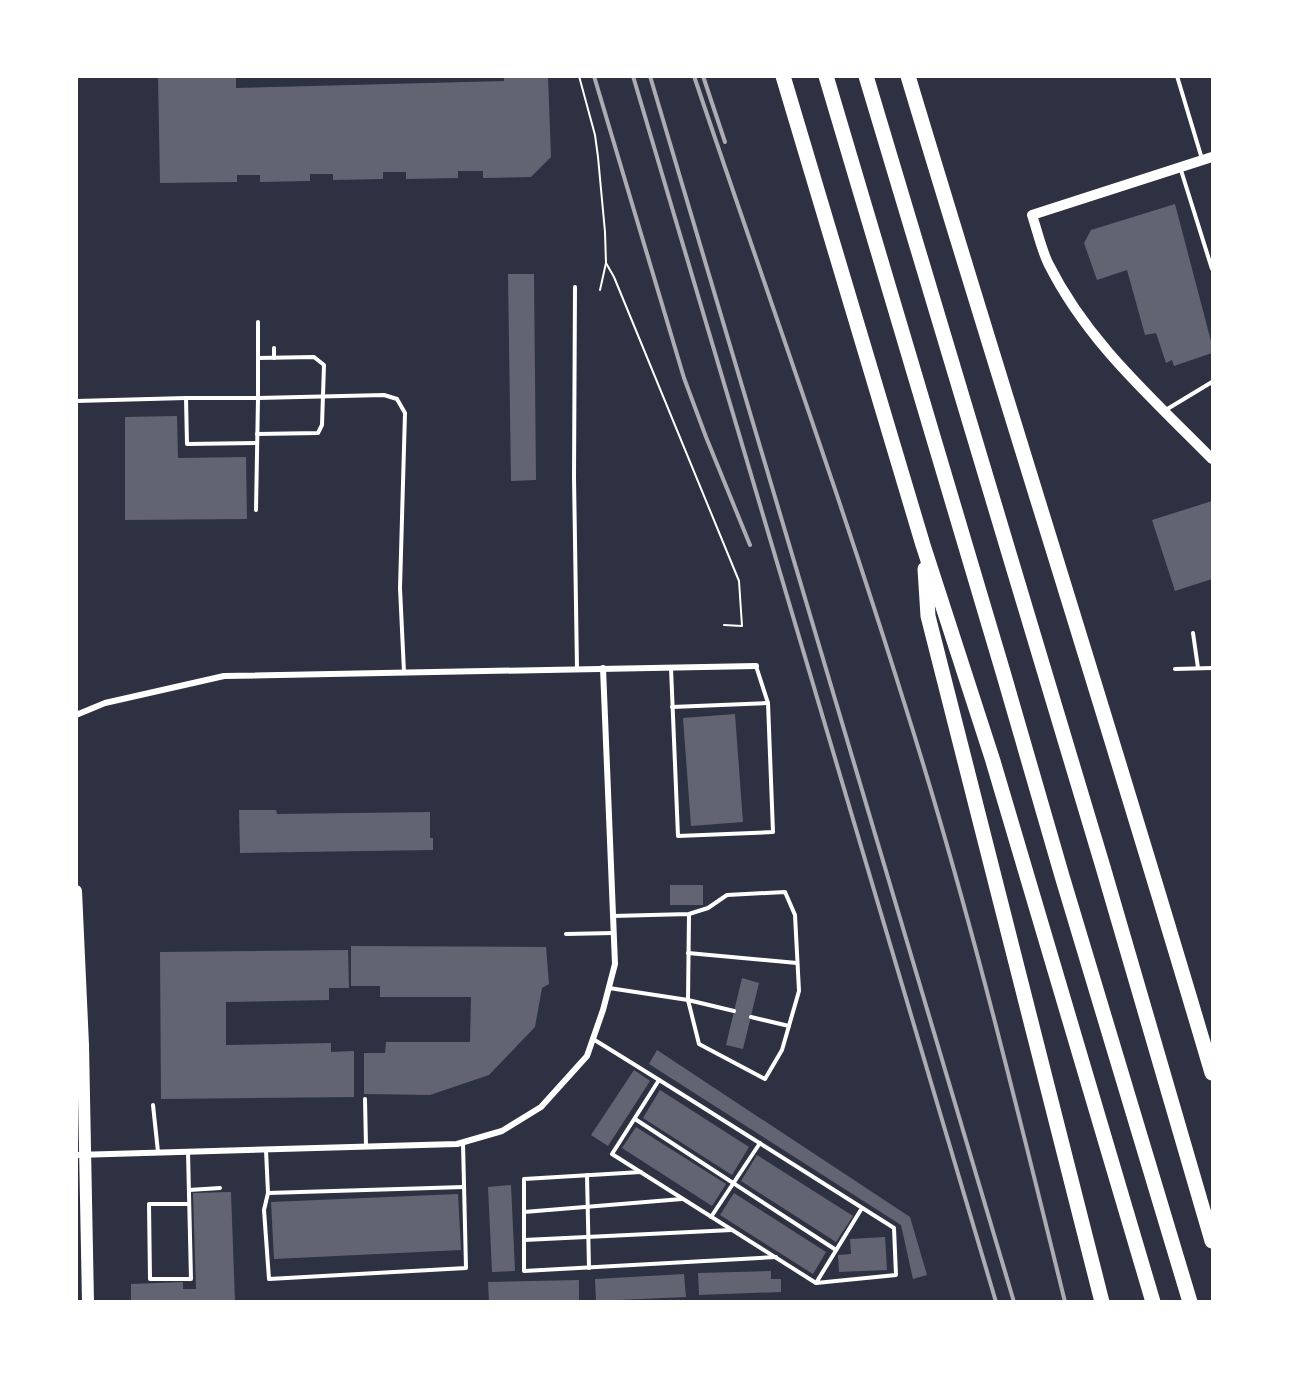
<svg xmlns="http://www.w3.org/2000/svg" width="1289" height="1378" font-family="'Source Sans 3',sans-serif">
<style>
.building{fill:#626471}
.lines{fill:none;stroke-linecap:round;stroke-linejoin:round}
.path{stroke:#fff;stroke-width:2}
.service{stroke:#fff;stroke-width:4}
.minor{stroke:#fff;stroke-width:6}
.tertiary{stroke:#fff;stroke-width:10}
.secondary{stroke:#fff;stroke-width:12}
.motorway{stroke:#fff;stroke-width:15}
.rail{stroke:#abadb3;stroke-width:4}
</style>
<rect width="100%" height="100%" fill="#2d3142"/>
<g class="building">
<path d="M158 76H236V88L504 81V76H548L551 157 531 177 483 178V171H458V178L406 179V172H383V179L333 180V174H310V181L260 182V175H237V182L160 183Z"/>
<path d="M1175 204 1212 345V353L1174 366 1172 360 1166 363 1156 333 1145 335 1127 270 1097 280 1084 243 1091 230Z"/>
<path d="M508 274H534L536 480 511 481Z"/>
<path d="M177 416 178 458 246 457 247 519 125 520V417Z"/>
<path d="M1212 501V579L1175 591 1152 520Z"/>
<path d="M735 714 743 822 691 826 683 718Z"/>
<path d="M239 810H276L277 814 430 812V838H433V850L240 853Z"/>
<rect x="670" y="885" width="33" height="20"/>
<path d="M351 946 546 947 549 984 542 988 535 1027 489 1075 430 1095 364 1094V1053H385L386 1042H470L471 997H380V986H351Z"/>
<path d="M348 950 349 988H329V1000L226 1002V1045L331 1043V1052L354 1051V1097L161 1099 160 952Z"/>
<path d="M742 978 759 983 743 1049 726 1045Z"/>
<path d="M657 1050 910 1217 927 1275 913 1279 901 1225 649 1064Z"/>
<path d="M634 1070 650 1081 608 1146 591 1135Z"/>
<path d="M660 1090 749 1147 732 1175 643 1118Z"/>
<path d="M636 1127 726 1184 712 1206 622 1148Z"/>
<path d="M757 1155 853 1216 836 1242 741 1181Z"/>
<path d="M511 1185 515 1271 492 1272 488 1187Z"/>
<path d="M231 1192 235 1302H131V1284L183 1282V1289H196L193 1193Z"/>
<path d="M734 1193 826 1252 813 1274 720 1215Z"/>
<path d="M458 1194 461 1250 274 1259 271 1202Z"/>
<path d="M885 1237 887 1270 839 1272 838 1255 851 1254 850 1239Z"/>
<path d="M771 1271V1279H781V1292L699 1295 698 1273Z"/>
<path d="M684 1274 686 1297 596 1301 595 1279Z"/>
<path d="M579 1280V1302H489L488 1282Z"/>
</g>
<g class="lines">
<g class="path">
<path d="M579 76 595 135 598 157 605 232 606 263 600 290"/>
<path d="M606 263 614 277 739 581 742 626 724 625"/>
</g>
<g class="service">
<path d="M1177 76 1202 159"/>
<path d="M1180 167 1212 269"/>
<path d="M575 287 574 477 577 669"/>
<path d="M258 322V398L384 395 397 399 405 413 400 588 404 672"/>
<path d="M274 348V358"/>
<path d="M186 398 187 444 257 443"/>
<path d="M76 401 186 398H258L256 510"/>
<path d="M1164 411 1212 382"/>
<path d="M257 434 318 433 322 425 324 365 314 357 258 358"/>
<path d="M1193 633 1198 668"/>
<path d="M671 668 678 836 773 832 768 703 756 666"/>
<path d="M1175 669 1212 668"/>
<path d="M672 707 768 703"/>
<path d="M613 916 689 914 708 908 727 895 785 892 795 915 799 991 782 1050 765 1079 699 1044 688 1000 689 914"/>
<path d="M566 934 613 933"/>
<path d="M688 953 797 963"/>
<path d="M609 988 688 1000 734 1011"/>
<path d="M751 1017 789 1026"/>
<path d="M593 1039C694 1101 794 1165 894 1228L896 1275 816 1283 862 1208"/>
<path d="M659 1080 612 1154 816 1283"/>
<path d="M365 1099 366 1146"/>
<path d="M153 1105 158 1152"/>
<path d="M635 1119 836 1250"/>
<path d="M266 1150 268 1193 264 1210 269 1279 466 1268 463 1143"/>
<path d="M188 1152 191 1279H150L149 1204H189"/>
<path d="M641 1172 524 1179V1271L776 1257"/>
<path d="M587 1175 589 1268"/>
<path d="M189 1190 220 1188"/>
<path d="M268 1193 464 1187"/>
<path d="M524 1212 682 1199"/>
<path d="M711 1217 760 1143"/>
<path d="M524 1240 732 1230"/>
</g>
<g class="minor">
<path d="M76 715 105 703 224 676 756 666"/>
<path d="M76 1155 457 1144 502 1131 541 1107 587 1056 603 1010 615 964 603 668"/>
</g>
<path class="tertiary" d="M1212 157 1032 215C1037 230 1041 248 1048 263 1088 343 1151 397 1212 459"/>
<path class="secondary" d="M76 891 83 1045 88 1302"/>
<g class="motorway">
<path d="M783 76 923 545 993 761 1153 1302"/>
<path d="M826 76 1003 672 1062 876 1190 1302"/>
<path d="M866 76 1103 867 1212 1241"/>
<path d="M908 76C1008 409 1114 740 1212 1073"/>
<path d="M925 569 928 616 1102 1302"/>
</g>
<g class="rail">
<path d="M594 76 684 378 706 437 750 545"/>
<path d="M633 76 996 1302"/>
<path d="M650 76 1014 1302"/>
<path d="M694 76C764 284 838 490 903 699 966 897 1015 1099 1065 1302"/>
<path d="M703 76 725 142"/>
</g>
</g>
<rect width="1289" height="1378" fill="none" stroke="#ffffff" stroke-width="156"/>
</svg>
